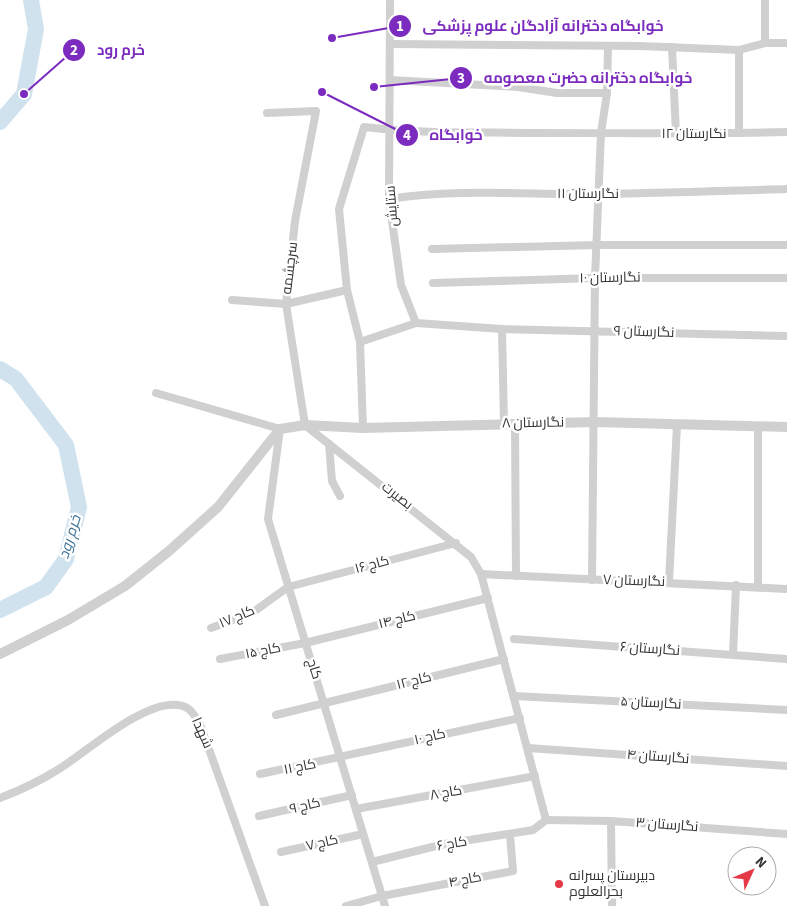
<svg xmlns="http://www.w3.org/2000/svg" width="787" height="906" font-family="'Source Sans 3',Cairo,sans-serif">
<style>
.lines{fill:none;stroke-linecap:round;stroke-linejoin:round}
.river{stroke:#cfe2ee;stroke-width:16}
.minor{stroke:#d0d0d0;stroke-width:8}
.tertiary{stroke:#d0d0d0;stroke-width:10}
.poi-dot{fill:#e63946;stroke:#fff;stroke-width:2}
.labels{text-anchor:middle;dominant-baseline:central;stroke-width:5;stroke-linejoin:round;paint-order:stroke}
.street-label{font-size:14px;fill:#333;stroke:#fff}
.poi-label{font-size:14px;fill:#333;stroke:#fff;text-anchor:start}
.water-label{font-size:15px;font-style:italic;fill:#3f7597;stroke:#fff}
.leader{fill:none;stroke:#7b2cbf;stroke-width:2}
.callout-dot{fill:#7b2cbf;stroke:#fff;stroke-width:2}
.mark-label{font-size:15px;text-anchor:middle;font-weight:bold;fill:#fff}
.callout-label{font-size:15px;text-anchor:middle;font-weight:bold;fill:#7b2cbf;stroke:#fff;stroke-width:5;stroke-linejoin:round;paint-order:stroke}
</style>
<rect width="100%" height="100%" fill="#fff"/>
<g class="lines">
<g class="river">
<path d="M0 122 24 94 36 29 31 0"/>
<path d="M0 369 16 379 66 445 79 507 66 559 46 587 0 610"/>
</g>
<g class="minor">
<path d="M390 0 389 199 401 285 416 323 502 329 787 336"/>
<path d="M765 0V43"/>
<path d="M390 44 640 46 739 50 765 43H787"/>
<path d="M672 47 676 134"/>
<path d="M739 50V133"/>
<path d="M390 80 518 87 557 93H607"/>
<path d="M267 113 316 111 295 221 286 304 305 425 471 557 481 574 546 820 533 830 444 844 372 862"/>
<path d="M389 199C451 189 520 194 582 194 651 194 719 191 787 189"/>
<path d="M432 249 598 245H787"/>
<path d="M433 283 595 278H787"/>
<path d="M232 300 286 304 347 290"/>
<path d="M502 329 504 423H515L516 576"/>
<path d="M360 342 416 323"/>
<path d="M156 393 280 429 268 519 385 906"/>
<path d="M758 427V587"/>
<path d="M363 428 360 342 347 290 339 209 364 127C421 134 479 132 535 133 619 133 703 134 787 132"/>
<path d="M329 444 332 481 340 496"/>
<path d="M481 574 787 589"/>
<path d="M592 580 595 278 601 133 607 93 608 47"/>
<path d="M669 582 677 425"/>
<path d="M211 628 252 613 288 587 456 543"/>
<path d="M514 639 787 659"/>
<path d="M733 655 736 585"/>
<path d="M220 659 305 643 488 598"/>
<path d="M514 696 787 710"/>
<path d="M276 715 504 659"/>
<path d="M528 748 787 766"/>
<path d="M260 774 520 718"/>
<path d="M0 798C21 790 40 781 59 769 88 751 144 700 178 705 190 706 194 715 200 724L265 906"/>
<path d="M356 809 535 776"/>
<path d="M259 816 352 795"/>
<path d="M546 820 611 821 787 834"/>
<path d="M611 821 612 906"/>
<path d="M281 852 363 834"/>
<path d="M346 906 382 896 513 871 510 835"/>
</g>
<path class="tertiary" d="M0 654 68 620 125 586 169 551 218 507 280 429 305 425 363 428 595 422 787 427"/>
</g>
<circle class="poi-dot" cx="559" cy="884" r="5"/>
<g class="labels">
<g class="street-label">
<text x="694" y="134">نگارستان ۱۲</text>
<text x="588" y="194">نگارستان ۱۱</text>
<text transform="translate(392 206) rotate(-94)">ستایش</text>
<text transform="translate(290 268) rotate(-83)">سرچشمه</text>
<text transform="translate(610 278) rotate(-1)">نگارستان ۱۰</text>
<text transform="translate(644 332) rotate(2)">نگارستان ۹</text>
<text transform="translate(533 423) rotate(-1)">نگارستان ۸</text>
<text transform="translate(397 496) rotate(38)">بصیرت</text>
<text transform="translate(372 565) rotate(-15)">کاج ۱۶</text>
<text transform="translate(634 581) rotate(2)">نگارستان ۷</text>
<text transform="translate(237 617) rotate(-23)">کاج ۱۷</text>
<text transform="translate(397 620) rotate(-14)">کاج ۱۴</text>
<text transform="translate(650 649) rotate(4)">نگارستان ۶</text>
<text transform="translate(263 651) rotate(-11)">کاج ۱۵</text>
<text transform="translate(314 669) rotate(73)">کاج</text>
<text transform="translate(414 681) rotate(-14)">کاج ۱۲</text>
<text transform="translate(651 703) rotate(3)">نگارستان ۵</text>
<text transform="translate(202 733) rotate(66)">شهدا</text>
<text transform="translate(430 737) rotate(-13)">کاج ۱۰</text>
<text transform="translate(658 757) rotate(4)">نگارستان ۴</text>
<text transform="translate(300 767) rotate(-11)">کاج ۱۱</text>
<text transform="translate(446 793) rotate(-10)">کاج ۸</text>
<text transform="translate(305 806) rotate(-13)">کاج ۹</text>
<text transform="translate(667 825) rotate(4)">نگارستان ۳</text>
<text transform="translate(322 843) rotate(-13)">کاج ۷</text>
<text transform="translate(452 844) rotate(-10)">کاج ۶</text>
<text transform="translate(465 880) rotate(-11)">کاج ۴</text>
</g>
<g class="poi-label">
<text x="569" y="876">دبیرستان پسرانه<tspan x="569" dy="16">بحرالعلوم</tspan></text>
</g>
<g class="water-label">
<text transform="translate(70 537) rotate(-73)">خرم رود</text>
</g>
</g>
<path class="leader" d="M332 38L400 26M24 94L74 50M374 87L461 78M322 92L407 135"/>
<g class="callout-dot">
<circle cx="332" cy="38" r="5"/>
<circle cx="24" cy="94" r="5"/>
<circle cx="374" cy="87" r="5"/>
<circle cx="322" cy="92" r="5"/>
<circle cx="400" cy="26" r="12"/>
<circle cx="74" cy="50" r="12"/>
<circle cx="461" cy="78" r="12"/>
<circle cx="407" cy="135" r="12"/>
</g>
<g class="mark-label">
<text x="400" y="31">1</text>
<text x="74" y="55">2</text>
<text x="461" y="83">3</text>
<text x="407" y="140">4</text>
</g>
<g class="callout-label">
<text x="543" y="31">خوابگاه دخترانه آزادگان علوم پزشکی</text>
<text x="121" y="55">خرم رود</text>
<text x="588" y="83">خوابگاه دخترانه حضرت معصومه</text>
<text x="456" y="140">خوابگاه</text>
</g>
<g transform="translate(752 871) rotate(46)"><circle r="24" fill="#ffffff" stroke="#adadad"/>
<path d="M0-4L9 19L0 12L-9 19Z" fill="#e63946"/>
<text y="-8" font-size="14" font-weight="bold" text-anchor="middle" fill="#333333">N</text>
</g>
</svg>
